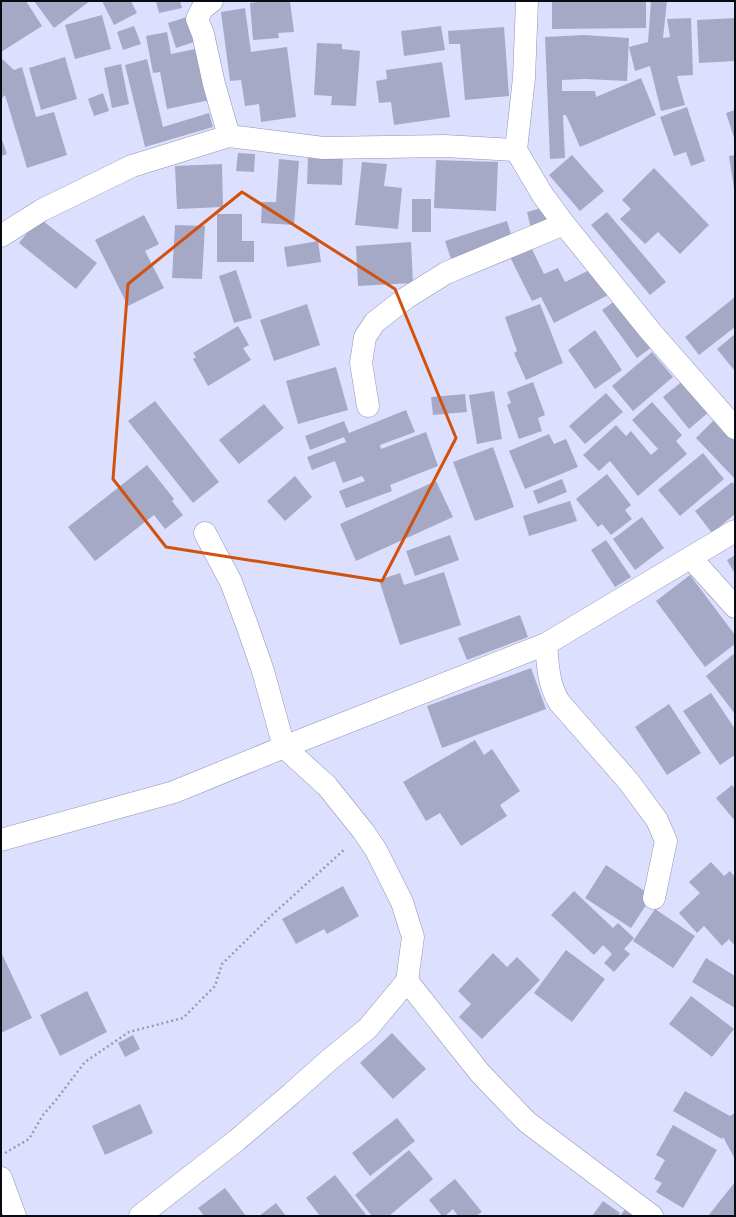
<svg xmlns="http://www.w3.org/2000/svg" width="736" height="1217" font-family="'Asap Condensed',sans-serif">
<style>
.building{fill:#a6a9c6}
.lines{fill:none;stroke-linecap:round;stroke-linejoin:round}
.minor-casing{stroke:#9194b0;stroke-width:23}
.path{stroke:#999bb3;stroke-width:2.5;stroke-dasharray:2 3;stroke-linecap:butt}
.minor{stroke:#fff;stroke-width:22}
.marked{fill:none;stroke:#d2510d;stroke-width:3;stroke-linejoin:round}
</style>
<rect width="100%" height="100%" fill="#dcdffe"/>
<g class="building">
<path d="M1 1H26L42 26 1 52Z"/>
<path d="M34 1H90L54 28Z"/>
<path d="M102 1H131L137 13 114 25Z"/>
<path d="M156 1H180L182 8 159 13Z"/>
<path d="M269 1H290L294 32 278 33 279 38 253 40 250 3Z"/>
<path d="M552 1H646V28L552 29Z"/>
<path d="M651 1H667L663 38 670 37 667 19 691 18 693 75 677 76 685 105 661 111 650 66 635 71 629 47 648 42Z"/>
<path d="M245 8 251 52 287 47 296 117 261 122 259 104 245 106 241 80 230 81 221 12Z"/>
<path d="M102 15 111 49 75 59 65 25Z"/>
<path d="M190 16 197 41 176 48 168 23Z"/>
<path d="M735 18V61L699 63 697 20Z"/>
<path d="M134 26 141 44 123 50 117 32Z"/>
<path d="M441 26 445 50 404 56 401 31Z"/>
<path d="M504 27 509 96 465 100 460 44H449L448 31Z"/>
<path d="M167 32 171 54 200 48 210 100 167 109 160 72 153 73 146 36Z"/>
<path d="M584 35 629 38 627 81 585 79 562 80V91H595L596 97 641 78 656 115 580 147 566 115H563L565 158 550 159 545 37Z"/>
<path d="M317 43 342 44V49L360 51 356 106 331 105 332 96 314 95Z"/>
<path d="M65 57 77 99 41 110 29 68Z"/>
<path d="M1 58 14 70 22 67 36 117 54 112 67 155 27 168 5 95 1 99Z"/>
<path d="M147 59 163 127 209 113 213 127 145 147 125 65Z"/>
<path d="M442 62 450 117 394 125 391 102 379 103 376 81 387 79 386 70Z"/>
<path d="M121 64 129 104 112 108 104 68Z"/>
<path d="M103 93 109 111 94 116 88 99Z"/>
<path d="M687 107 705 161 691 166 686 152 674 156 660 117Z"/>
<path d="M735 110V141L726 113Z"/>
<path d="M1 137 7 154 1 156Z"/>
<path d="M238 153 255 154 254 172 236 171Z"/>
<path d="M572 155 604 191 580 211 549 175Z"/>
<path d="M735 155V189H734L729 156Z"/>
<path d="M308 158 343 159 342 185 307 184Z"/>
<path d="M279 159 299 161 294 225 261 223 262 202H276Z"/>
<path d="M436 160 498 162 496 211 434 208Z"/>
<path d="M362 162 387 164 384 186 402 188 398 229 355 225Z"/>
<path d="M222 164 223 207 177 209 175 166Z"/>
<path d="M654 168 709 225 680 254 658 232 645 244 620 219 631 209 622 200Z"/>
<rect x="412" y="199" width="19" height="33"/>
<path d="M548 206 553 223 531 229 527 212Z"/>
<path d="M607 212 666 282 650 295 591 225Z"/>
<path d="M217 214H242V241H254V262H217Z"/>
<path d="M144 215 159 244 145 251 164 288 128 306 95 240Z"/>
<path d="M39 218 97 263 76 289 19 243Z"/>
<path d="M507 221 513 240 451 259 445 241Z"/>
<path d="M175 225 205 226 202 279 172 278Z"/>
<path d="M318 241 321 262 287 267 284 247Z"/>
<path d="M411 242 413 283 358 286 356 246Z"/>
<path d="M530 245 544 274 558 268 565 282 602 264 616 291 554 323 541 297 532 301 509 255Z"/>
<path d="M236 270 252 318 234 323 219 276Z"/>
<path d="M630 290 664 338 637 358 602 310Z"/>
<path d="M735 297V327L699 355 685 337Z"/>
<path d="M307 304 320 345 274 361 260 320Z"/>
<path d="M540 304 563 363 526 380 514 353 517 351 505 317Z"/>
<path d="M238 326 249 345 243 348 251 360 208 386 193 359 196 357 193 353Z"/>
<path d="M595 330 622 370 595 389 568 350Z"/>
<path d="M735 334V368L734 370 717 349Z"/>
<path d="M652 352 673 377 633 411 612 386Z"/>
<path d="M336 367 348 410 298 424 286 381Z"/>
<path d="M690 375 716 406 689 429 663 397Z"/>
<path d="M533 382 545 415 538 418 542 431 519 439 507 405 511 403 507 392Z"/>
<path d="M494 391 502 439 477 444 469 395Z"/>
<path d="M606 393 623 412 585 444 569 426Z"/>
<path d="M465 394 467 412 433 415 431 397Z"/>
<path d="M155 401 219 482 193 503 128 421Z"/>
<path d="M652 402 682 435 676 441 687 454 638 496 610 461 599 471 583 455 616 425 626 436 631 431 651 455 658 449 632 420Z"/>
<path d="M264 404 284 428 239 464 219 440Z"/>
<path d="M406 410 415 432 380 445 381 449 426 432 438 466 390 485 392 491 346 508 339 491 365 481 362 476 343 483 335 461 312 470 307 457 346 442 344 437 310 450 305 436 344 421 349 433Z"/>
<path d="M714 420 735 441V479L696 438Z"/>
<path d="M549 434 554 444 566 439 578 467 525 489 509 451Z"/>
<path d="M493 447 514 507 475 521 453 462Z"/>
<path d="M703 453 724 479 680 516 658 490Z"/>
<path d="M147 465 174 499 172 501 183 515 165 529 154 515 95 561 68 527Z"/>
<path d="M607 474 631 505 625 510 632 519 611 535 602 524 598 527 576 499Z"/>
<path d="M295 476 312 497 285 521 267 501Z"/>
<path d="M562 479 567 492 538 504 533 491Z"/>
<path d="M436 481 453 517 356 561 340 524Z"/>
<path d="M732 482 735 485V514L712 533 695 511Z"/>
<path d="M570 501 577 521 529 536 523 516Z"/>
<path d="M642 517 664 548 635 570 613 539Z"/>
<path d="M450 535 459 560 415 576 406 551Z"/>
<path d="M606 540 631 577 615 587 591 550Z"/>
<path d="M735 555V574L727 560Z"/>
<path d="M444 572 461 625 400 645 379 580 400 573 404 585Z"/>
<path d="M690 575 735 635V644L705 667 656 601Z"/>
<path d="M520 615 528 637 467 660 458 638Z"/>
<path d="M735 653V714L706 676Z"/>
<path d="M531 668 546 709 442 748 427 706Z"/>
<path d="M711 693 735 729V755L720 765 683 711Z"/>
<path d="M669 704 701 753 667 775 635 727Z"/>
<path d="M475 740 484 755 492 749 520 791 500 805 507 816 461 846 440 813 426 821 403 782Z"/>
<path d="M732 785 735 789V821L716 798Z"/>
<path d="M711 862 724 876 730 871 735 877V946L729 939 722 946 704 926 697 933 679 913 700 893 689 882Z"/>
<path d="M606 865 652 896 631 928 585 898Z"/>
<path d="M343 886 359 916 327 934 324 929 296 944 282 919Z"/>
<path d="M574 891 613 928 618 923 634 938 624 949 630 954 614 972 604 963 612 954 603 945 594 955 551 915Z"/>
<path d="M655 909 695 936 673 968 633 941Z"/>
<path d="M566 950 605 979 572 1022 534 993Z"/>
<path d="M1 952 32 1018 1 1033Z"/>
<path d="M493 953 507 967 517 957 540 980 482 1039 459 1017 471 1004 458 991Z"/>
<path d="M706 958 735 976V1008L692 982Z"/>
<path d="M87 991 107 1032 60 1056 40 1015Z"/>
<path d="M691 996 734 1029 712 1057 669 1024Z"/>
<path d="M392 1033 426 1069 393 1099 360 1063Z"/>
<path d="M133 1035 140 1049 125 1057 118 1043Z"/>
<path d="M685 1091 730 1116 735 1113V1159L723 1137 722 1139 673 1111Z"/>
<path d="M140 1104 153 1133 105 1155 92 1126Z"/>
<path d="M397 1118 415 1141 370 1176 352 1153Z"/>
<path d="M673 1125 717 1150 683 1208 656 1192 662 1183 654 1179 665 1160 656 1155Z"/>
<path d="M409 1150 433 1179 389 1216H372L355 1195Z"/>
<path d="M335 1175 367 1216H320L306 1198Z"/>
<path d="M455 1179 482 1212 476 1216H458L453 1209 445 1216H442L429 1200Z"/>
<path d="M735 1182V1216H708Z"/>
<path d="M225 1188 246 1216H204L198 1208Z"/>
<path d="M603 1201 620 1213 618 1216H592Z"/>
<path d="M276 1203 286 1216H259Z"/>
<path d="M626 1208 636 1216H620Z"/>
</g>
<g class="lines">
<g class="minor-casing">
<g id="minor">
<path d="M212 1 202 9 197 19 203 34 214 84 229 136"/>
<path d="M527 1 524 78 516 150 542 194 564 224 651 332 735 428"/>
<path d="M1 236 42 210 132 166 229 136 323 148 445 146 516 150"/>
<path d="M368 406 361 363 365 337 375 322 406 298 446 273 564 224"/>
<path d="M691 558 735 607"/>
<path d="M546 644C548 666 548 683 559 702L629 782 657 820 666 841 654 898"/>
<path d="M1 840 174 792 284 747 546 644 735 531"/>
<path d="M407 981 480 1073 527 1122 652 1216"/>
<path d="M1 1178 15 1216"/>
<path d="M140 1216 237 1140 291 1094 328 1061 368 1028 407 981 413 937 402 902 376 850 363 831 327 786 284 747 263 671 247 625 231 582 205 533"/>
</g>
</g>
<path class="path" d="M5 1153 29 1139 43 1115 56 1100 85 1062 129 1032 183 1018 215 986 222 964 273 914 345 849"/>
<use href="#minor" class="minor"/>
</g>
<path class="marked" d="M242 192 395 289 456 438 382 581 166 547 113 479 128 284Z"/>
<rect width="736" height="1217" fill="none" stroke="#0a0a14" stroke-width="4"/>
</svg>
